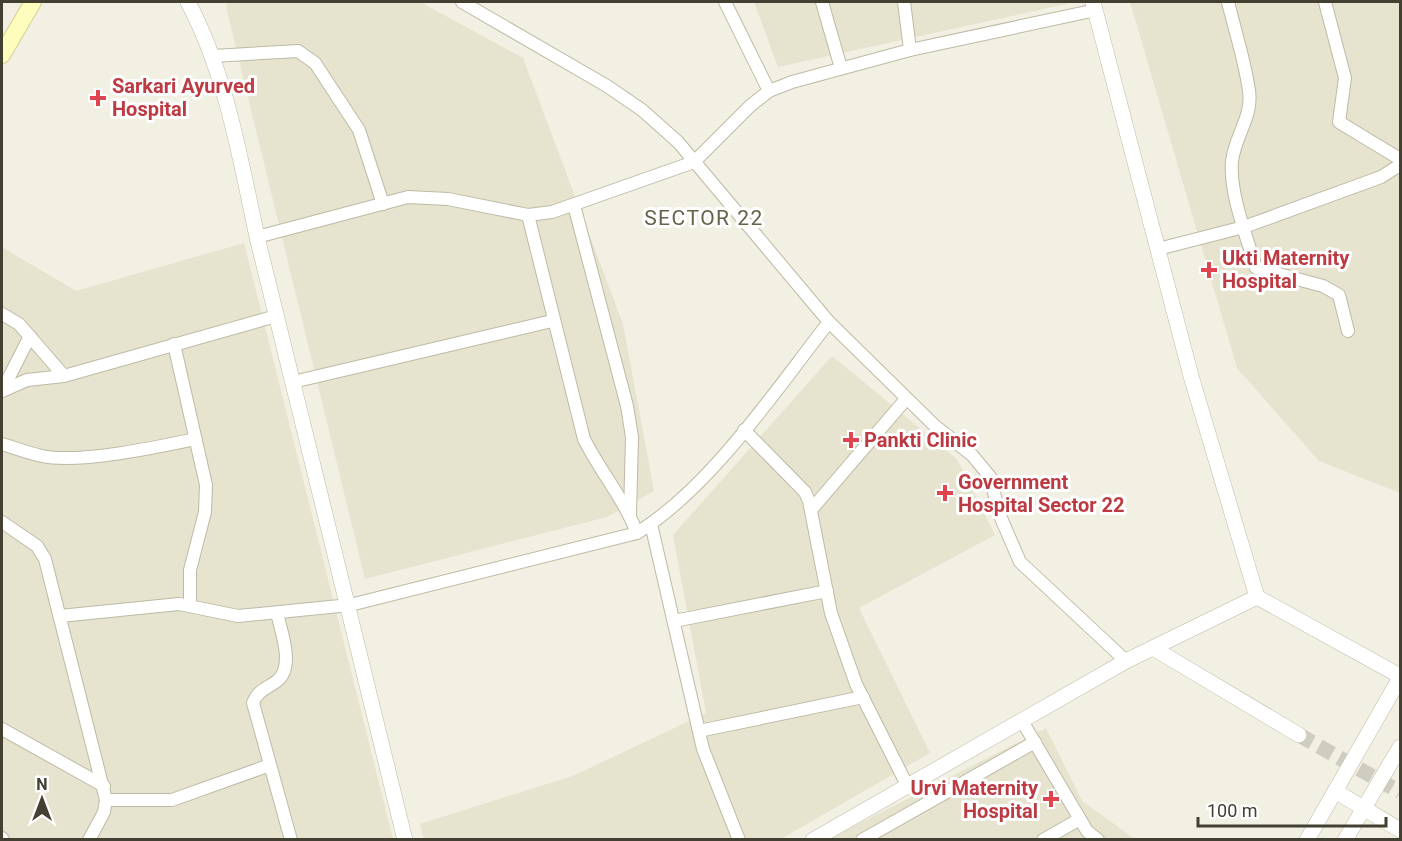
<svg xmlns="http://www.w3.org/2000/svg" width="1402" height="841" font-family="Roboto,sans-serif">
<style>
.residential{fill:#e6e3cf}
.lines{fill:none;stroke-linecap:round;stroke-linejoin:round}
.tertiary-tunnel{stroke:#cfcdbf;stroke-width:15;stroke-dasharray:15 8;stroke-linecap:butt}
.minor-casing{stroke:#bdbaa4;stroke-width:14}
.tertiary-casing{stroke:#bdbaa4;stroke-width:16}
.secondary-casing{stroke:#d3d08f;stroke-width:18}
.minor{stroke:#fff;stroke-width:12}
.tertiary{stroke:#fff;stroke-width:15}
.secondary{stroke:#fffdbe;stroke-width:16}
.health-dot{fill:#e0444e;stroke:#fff;stroke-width:2}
.labels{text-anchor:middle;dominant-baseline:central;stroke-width:6;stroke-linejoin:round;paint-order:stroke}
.health-label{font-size:20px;font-weight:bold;fill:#be3a42;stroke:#fff;text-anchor:start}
.neighbourhood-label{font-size:21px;letter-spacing:1.5px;fill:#666149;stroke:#fff}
</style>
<rect width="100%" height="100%" fill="#f2f0e2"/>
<g class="residential">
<path d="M228 2H420L523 58 623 324 654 491 607 517 365 579 226 7Z"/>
<path d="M754 2H1067V4L778 67Z"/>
<path d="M1130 2H1400V493L1319 461 1237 368Z"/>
<path d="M244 243 393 839 2 840V247L76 291Z"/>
<path d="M832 356 957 459 995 535 859 608 930 753 781 839 424 840 420 824 575 775 706 713 673 535Z"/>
<path d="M1046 728 1082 801 1135 839 827 840Z"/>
</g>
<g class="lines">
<path class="tertiary-tunnel" d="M1299 735 1400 792"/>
<g class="minor-casing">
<g id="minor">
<path d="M462 2 607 86 642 110 678 142 829 322 935 426 972 455 991 478 998 511 1020 562 1126 661"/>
<path d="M725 2 769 91"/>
<path d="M822 2 841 68"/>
<path d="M904 2 910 50"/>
<path d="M1228 2C1235 31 1245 61 1249 91 1253 116 1235 136 1232 161 1229 192 1247 238 1256 268L1323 286 1339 295 1348 331"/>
<path d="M1325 2 1345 78 1339 122 1400 159"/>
<path d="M213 56 298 51 315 63 359 130 383 204"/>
<path d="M574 205 627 406 632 437 630 514"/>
<path d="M528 215 584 439C600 471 624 499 637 533"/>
<path d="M257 237 408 197 448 199 528 215 552 212 694 162 750 106 769 91 792 82 910 50 1096 10"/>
<path d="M1158 249 1244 227 1381 177 1400 165"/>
<path d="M2 314 19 324 64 376"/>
<path d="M174 344 206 485 205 512 190 570V605"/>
<path d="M293 382 552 321"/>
<path d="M2 391 27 380 64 376 276 316"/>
<path d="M2 391 30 336"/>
<path d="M744 430 805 492 809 501 831 613 856 684 907 785"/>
<path d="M2 444C15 448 28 453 42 456 78 464 158 447 196 439"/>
<path d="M811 510 906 399"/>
<path d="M2 522 37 546 45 559 106 800 104 812 89 840"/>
<path d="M651 524 703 749 739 840"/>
<path d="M277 613C281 631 295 667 277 681 266 689 258 690 253 703L291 840"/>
<path d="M60 616 179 604 238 616 350 605 637 533C712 486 774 392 829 322"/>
<path d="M674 621 827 591"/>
<path d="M1022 721 1087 831 1098 840"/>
<path d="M2 729 104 786"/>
<path d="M699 731 863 697"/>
<path d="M106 800H172L270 765"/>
<path d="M2 838 3 840"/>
<path d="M862 840 1035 742"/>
<path d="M1043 840 1080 819"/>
</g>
</g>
<g class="tertiary-casing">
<g id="tertiary">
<path d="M188 2C226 74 240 157 257 237L405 840"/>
<path d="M1093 2 1191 376 1257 597 1400 676"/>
<path d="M1153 648 1299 735"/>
<path d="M1335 791 1400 830"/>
<path d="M813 840 1126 661 1257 597"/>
<path d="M1307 840 1400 678"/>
<path d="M1345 840 1400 747"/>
</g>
</g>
<g class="secondary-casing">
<path id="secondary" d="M2 55 33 2"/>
</g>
<use href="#minor" class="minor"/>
<use href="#tertiary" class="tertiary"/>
<use href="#secondary" class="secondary"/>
</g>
<g class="health-dot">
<path d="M95 89h6v6h6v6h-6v6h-6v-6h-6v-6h6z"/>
<path d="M1206 261h6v6h6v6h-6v6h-6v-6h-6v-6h6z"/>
<path d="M848 431h6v6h6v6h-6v6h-6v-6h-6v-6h6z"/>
<path d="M942 484h6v6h6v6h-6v6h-6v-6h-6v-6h6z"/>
<path d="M1048 790h6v6h6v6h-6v6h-6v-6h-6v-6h6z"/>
</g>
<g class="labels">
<g class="health-label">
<text x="112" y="86">Sarkari Ayurved<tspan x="112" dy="23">Hospital</tspan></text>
<text x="1222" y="258">Ukti Maternity<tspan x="1222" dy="23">Hospital</tspan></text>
<text x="864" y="440">Pankti Clinic</text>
<text x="958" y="482">Government<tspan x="958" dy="23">Hospital Sector 22</tspan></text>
<text x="1038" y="788" text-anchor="end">Urvi Maternity<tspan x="1038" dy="23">Hospital</tspan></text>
</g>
<g class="neighbourhood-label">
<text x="704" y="218">SECTOR 22</text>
</g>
</g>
<rect width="1402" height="841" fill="none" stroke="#434032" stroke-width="6"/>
<g transform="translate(42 799)" stroke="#ffffff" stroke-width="4.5" paint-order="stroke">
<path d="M0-4.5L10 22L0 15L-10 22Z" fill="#434032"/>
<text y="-9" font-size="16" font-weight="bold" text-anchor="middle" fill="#434032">N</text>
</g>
<path d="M1198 817v9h188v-9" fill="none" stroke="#434032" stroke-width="3"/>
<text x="1207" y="817" font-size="18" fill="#434032" stroke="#ffffff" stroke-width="4.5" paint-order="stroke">100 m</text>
</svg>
